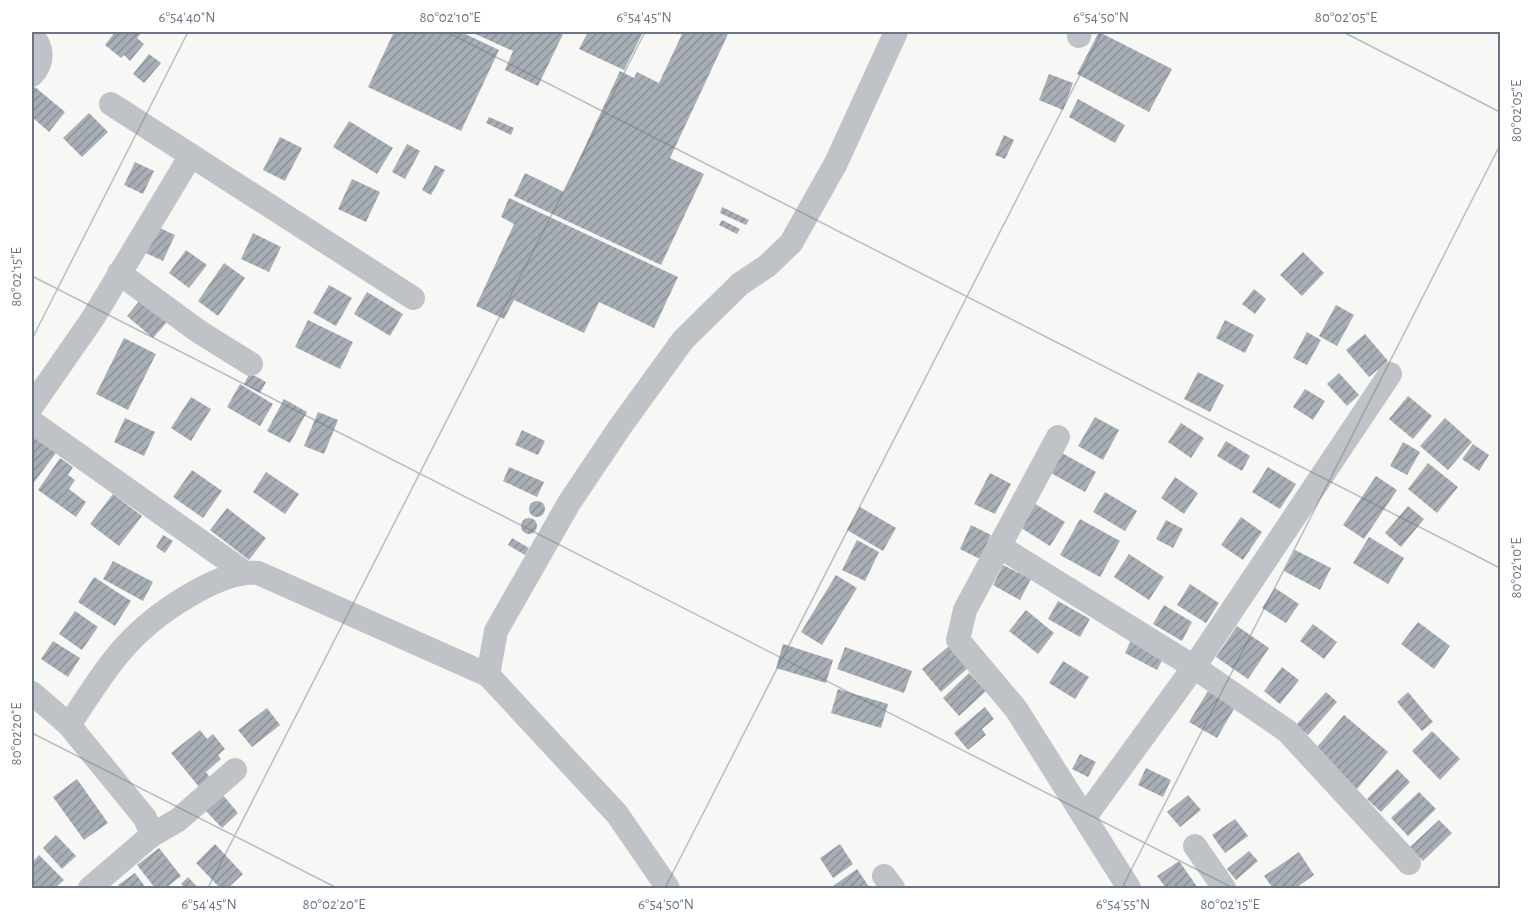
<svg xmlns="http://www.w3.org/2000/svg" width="1532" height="920" font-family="'Alegreya Sans',sans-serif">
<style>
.building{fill:url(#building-hatch)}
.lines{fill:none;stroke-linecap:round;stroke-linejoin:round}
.minor{stroke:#bfc3c7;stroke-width:24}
.ticks{fill:none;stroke:#697584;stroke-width:1.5;stroke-opacity:0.45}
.neatline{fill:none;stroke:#697584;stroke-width:2}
.ticks-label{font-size:15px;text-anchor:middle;fill:#697584}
</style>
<defs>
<pattern id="building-hatch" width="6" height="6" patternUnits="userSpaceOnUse" patternTransform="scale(1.5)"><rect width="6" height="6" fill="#a8aeb5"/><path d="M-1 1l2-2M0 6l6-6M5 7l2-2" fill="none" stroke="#8d9299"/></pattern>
</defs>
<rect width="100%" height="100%" fill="#f7f8f5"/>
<g class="building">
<path d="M115 32H142L137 38 144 44 130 61 124 55 121 58 105 45Z"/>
<path d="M394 32H461L499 50 461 131 368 87Z"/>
<path d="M471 32H564L538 86 505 70 513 51Z"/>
<path d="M588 32H643L624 70 579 49Z"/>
<path d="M683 32H729L670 158 704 174 661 265 514 196 525 173 564 192 620 71 634 78 637 72 659 83Z"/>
<path d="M1099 32 1172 69 1149 112 1077 74Z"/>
<path d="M149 54 161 63 144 83 133 74Z"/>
<path d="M1049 74 1073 83 1063 110 1039 100Z"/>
<path d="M35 87 65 112 49 132 32 117V91Z"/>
<path d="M1078 99 1125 125 1115 143 1069 117Z"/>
<path d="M89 113 108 132 82 157 63 138Z"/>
<path d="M489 117 514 128 511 135 486 123Z"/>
<path d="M349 121 393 148 377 174 333 147Z"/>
<path d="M1004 135 1014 140 1005 159 995 155Z"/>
<path d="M280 137 302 148 285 181 263 170Z"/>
<path d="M407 144 420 151 405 179 392 172Z"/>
<path d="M135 162 154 171 143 194 124 185Z"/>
<path d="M435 165 445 170 431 195 422 190Z"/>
<path d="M352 179 380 192 366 222 338 209Z"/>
<path d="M509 198 678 277 654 328 599 302 584 333 514 300 504 319 476 306 514 224 501 217Z"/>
<path d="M722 207 749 220 746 225 720 213Z"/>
<path d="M722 220 740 229 737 234 719 225Z"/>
<path d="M151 224 175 235 163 261 139 250Z"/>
<path d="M253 233 281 247 269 272 241 259Z"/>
<path d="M186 250 207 265 189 288 169 273Z"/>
<path d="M1303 252 1324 273 1302 296 1280 275Z"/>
<path d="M224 263 245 278 218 316 198 301Z"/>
<path d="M329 285 352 298 336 326 313 313Z"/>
<path d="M1254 289 1266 299 1255 314 1242 304Z"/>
<path d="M367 292 403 314 390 336 354 314Z"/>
<path d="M140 300 167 322 153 338 127 316Z"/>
<path d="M1336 305 1354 315 1337 346 1319 336Z"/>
<path d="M308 320 353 342 340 369 295 347Z"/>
<path d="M1225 320 1254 335 1245 353 1216 338Z"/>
<path d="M1307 332 1321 340 1307 365 1293 358Z"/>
<path d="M1365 334 1388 361 1369 377 1346 350Z"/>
<path d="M124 338 156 354 128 410 96 394Z"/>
<path d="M1198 372 1224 385 1210 412 1184 399Z"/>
<path d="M250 373 266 382 260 393 244 384Z"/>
<path d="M1339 373 1359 395 1347 406 1327 384Z"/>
<path d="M240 384 273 404 260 426 227 407Z"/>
<path d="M1305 389 1325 401 1313 420 1293 407Z"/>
<path d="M1408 396 1432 416 1413 439 1389 419Z"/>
<path d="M191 397 211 409 191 441 171 428Z"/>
<path d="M284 399 307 412 290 443 267 431Z"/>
<path d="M318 412 338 420 324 454 304 446Z"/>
<path d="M1095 417 1119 430 1103 460 1078 446Z"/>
<path d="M125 418 155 432 144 456 114 442Z"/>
<path d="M1445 418 1472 442 1448 470 1420 446Z"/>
<path d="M1181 423 1204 438 1191 458 1168 442Z"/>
<path d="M522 430 545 441 538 455 515 445Z"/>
<path d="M34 436 56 453 32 485V440Z"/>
<path d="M1226 441 1250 456 1242 471 1217 456Z"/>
<path d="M1403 442 1420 452 1407 475 1390 466Z"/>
<path d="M1473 444 1489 455 1479 471 1462 459Z"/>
<path d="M1062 453 1096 472 1085 492 1051 473Z"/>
<path d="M60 458 73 467 68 475 75 480 69 489 86 502 76 517 38 490Z"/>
<path d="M1428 463 1458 487 1437 513 1408 489Z"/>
<path d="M509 467 544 482 537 497 503 481Z"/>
<path d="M1268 467 1296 484 1280 509 1252 492Z"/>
<path d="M192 470 222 491 203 518 173 497Z"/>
<path d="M266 472 299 494 285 514 253 492Z"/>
<path d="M990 473 1011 484 995 514 974 504Z"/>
<path d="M1376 476 1397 490 1364 539 1343 525Z"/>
<path d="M1175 477 1198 493 1184 514 1161 498Z"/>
<path d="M1105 492 1137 511 1125 531 1093 512Z"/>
<path d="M113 494 142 516 119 546 90 524Z"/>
<circle cx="537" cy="509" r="8"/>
<path d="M1032 502 1065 522 1050 546 1018 526Z"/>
<path d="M1408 506 1424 519 1401 547 1385 533Z"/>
<path d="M860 507 896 528 883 551 847 530Z"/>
<path d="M227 508 266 538 249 560 210 530Z"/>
<path d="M1241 517 1262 532 1243 560 1221 545Z"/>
<circle cx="529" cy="526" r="8"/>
<path d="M1080 519 1120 541 1100 577 1060 555Z"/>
<path d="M1166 520 1183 529 1173 548 1156 539Z"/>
<path d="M971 525 991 535 980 559 960 549Z"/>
<path d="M163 535 173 541 165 553 156 547Z"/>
<path d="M1369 537 1404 558 1388 584 1353 563Z"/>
<path d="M512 538 529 548 525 555 508 545Z"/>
<path d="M857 540 879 552 865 581 842 570Z"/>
<path d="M1295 550 1331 568 1320 590 1284 571Z"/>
<path d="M1129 554 1164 577 1149 600 1114 577Z"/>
<path d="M113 561 153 582 143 601 103 579Z"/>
<path d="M1003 565 1031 579 1020 600 993 585Z"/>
<path d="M836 575 857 588 822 645 801 632Z"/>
<path d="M94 577 131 601 115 626 78 602Z"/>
<path d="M1190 584 1219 603 1206 623 1177 605Z"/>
<path d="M1275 588 1299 604 1286 623 1262 608Z"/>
<path d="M1058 601 1090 619 1080 637 1048 619Z"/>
<path d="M1164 605 1192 622 1182 641 1153 624Z"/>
<path d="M1026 610 1054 633 1038 654 1009 631Z"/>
<path d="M75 611 98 627 82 650 59 634Z"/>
<path d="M1418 622 1450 646 1434 669 1401 644Z"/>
<path d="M1313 624 1337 642 1324 659 1300 641Z"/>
<path d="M1237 626 1269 648 1248 679 1216 657Z"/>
<path d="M1133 636 1166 653 1157 670 1125 653Z"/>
<path d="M53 641 80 658 68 677 41 659Z"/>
<path d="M783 644 833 660 826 683 776 668Z"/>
<path d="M949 646 968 668 941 692 922 669Z"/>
<path d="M845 647 912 671 904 693 837 669Z"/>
<path d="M1063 661 1089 677 1075 699 1049 683Z"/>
<path d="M1282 667 1299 680 1280 704 1264 691Z"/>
<path d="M969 673 986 691 959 716 943 698Z"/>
<path d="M838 689 888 704 881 728 831 713Z"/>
<path d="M1208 691 1235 707 1217 738 1189 722Z"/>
<path d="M1326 692 1337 702 1308 735 1296 725Z"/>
<path d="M1408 692 1433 722 1422 731 1397 702Z"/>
<path d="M985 707 994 719 982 729 986 735 968 750 954 733Z"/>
<path d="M267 708 280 725 252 747 238 730Z"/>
<path d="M1344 715 1388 752 1357 789 1313 752Z"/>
<path d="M200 730 207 739 213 734 225 749 218 755 221 759 206 772 211 779 200 788 171 753Z"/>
<path d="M1432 731 1460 759 1440 780 1412 751Z"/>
<path d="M1080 754 1096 762 1088 777 1072 769Z"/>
<path d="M1146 768 1171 780 1163 797 1138 785Z"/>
<path d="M1397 769 1410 782 1381 812 1367 799Z"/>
<path d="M77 779 108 823 84 840 53 797Z"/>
<path d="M1419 792 1436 809 1408 836 1391 818Z"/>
<path d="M222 794 238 813 222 828 205 810Z"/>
<path d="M1188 795 1201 810 1180 827 1167 812Z"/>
<path d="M1235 819 1248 836 1225 853 1212 835Z"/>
<path d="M1439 820 1452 833 1423 861 1410 847Z"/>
<path d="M56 835 76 856 62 869 43 848Z"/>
<path d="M215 844 243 874 228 888H220L196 863Z"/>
<path d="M840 844 853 864 833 878 820 858Z"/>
<path d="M159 848 181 876 166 888H155L137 865Z"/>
<path d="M1249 851 1258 861 1236 880 1227 869Z"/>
<path d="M1299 852 1314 875 1296 888H1273L1264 876Z"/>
<path d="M39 855 64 880 55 888H32V863Z"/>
<path d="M1179 861 1198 888H1166L1157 876Z"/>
<path d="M857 869 870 888H835L833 886Z"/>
<path d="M135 873 146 888H120L118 885Z"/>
<path d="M188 877 198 888H185L181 884Z"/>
</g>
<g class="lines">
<g class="minor">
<path d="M32 36C44 48 43 63 32 75"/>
<path d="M1079 36 1080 32"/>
<path d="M111 104 413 298"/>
<path d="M119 273 198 331 251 364"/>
<path d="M32 406 93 318 190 157"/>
<path d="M32 422 244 572"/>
<path d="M1058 437 965 610 958 640 1016 709 1129 888"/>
<path d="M999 546 1194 667 1287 731 1409 863"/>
<path d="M488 675 496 631 569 503 620 427 683 340 740 284 767 266 791 243 836 163 896 32"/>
<path d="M32 693 69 725"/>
<path d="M1085 817 1194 667 1390 374"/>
<path d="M152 835 178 820 235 770"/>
<path d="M1195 846 1224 888"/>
<path d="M884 876 893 888"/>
<path d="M90 888 152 835 145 818 69 725C110 663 130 628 197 591 215 581 237 571 258 573L488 675 617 814 668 888"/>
</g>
</g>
<path class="ticks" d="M447 32 1500 568M1343 32 1500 112M32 276 1233 888M32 339 188 32M32 733 337 888M208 888 645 32M665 888 1102 32M1122 888 1500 145"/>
<rect width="1532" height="920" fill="none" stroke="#ffffff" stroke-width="66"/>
<rect x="33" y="33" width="1466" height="854" class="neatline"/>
<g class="ticks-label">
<text x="187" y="22">6°54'40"N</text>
<text x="450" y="22">80°02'10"E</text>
<text x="644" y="22">6°54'45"N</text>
<text x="1101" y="22">6°54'50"N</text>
<text x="1346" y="22">80°02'05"E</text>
<text transform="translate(1516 111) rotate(-90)" y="5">80°02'05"E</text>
<text transform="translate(16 277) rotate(-90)" y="5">80°02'15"E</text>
<text transform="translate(1516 568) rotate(-90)" y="5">80°02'10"E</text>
<text transform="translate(16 734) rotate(-90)" y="5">80°02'20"E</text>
<text x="209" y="909">6°54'45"N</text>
<text x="334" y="909">80°02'20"E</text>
<text x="666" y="909">6°54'50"N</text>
<text x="1123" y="909">6°54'55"N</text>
<text x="1230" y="909">80°02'15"E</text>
</g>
</svg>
